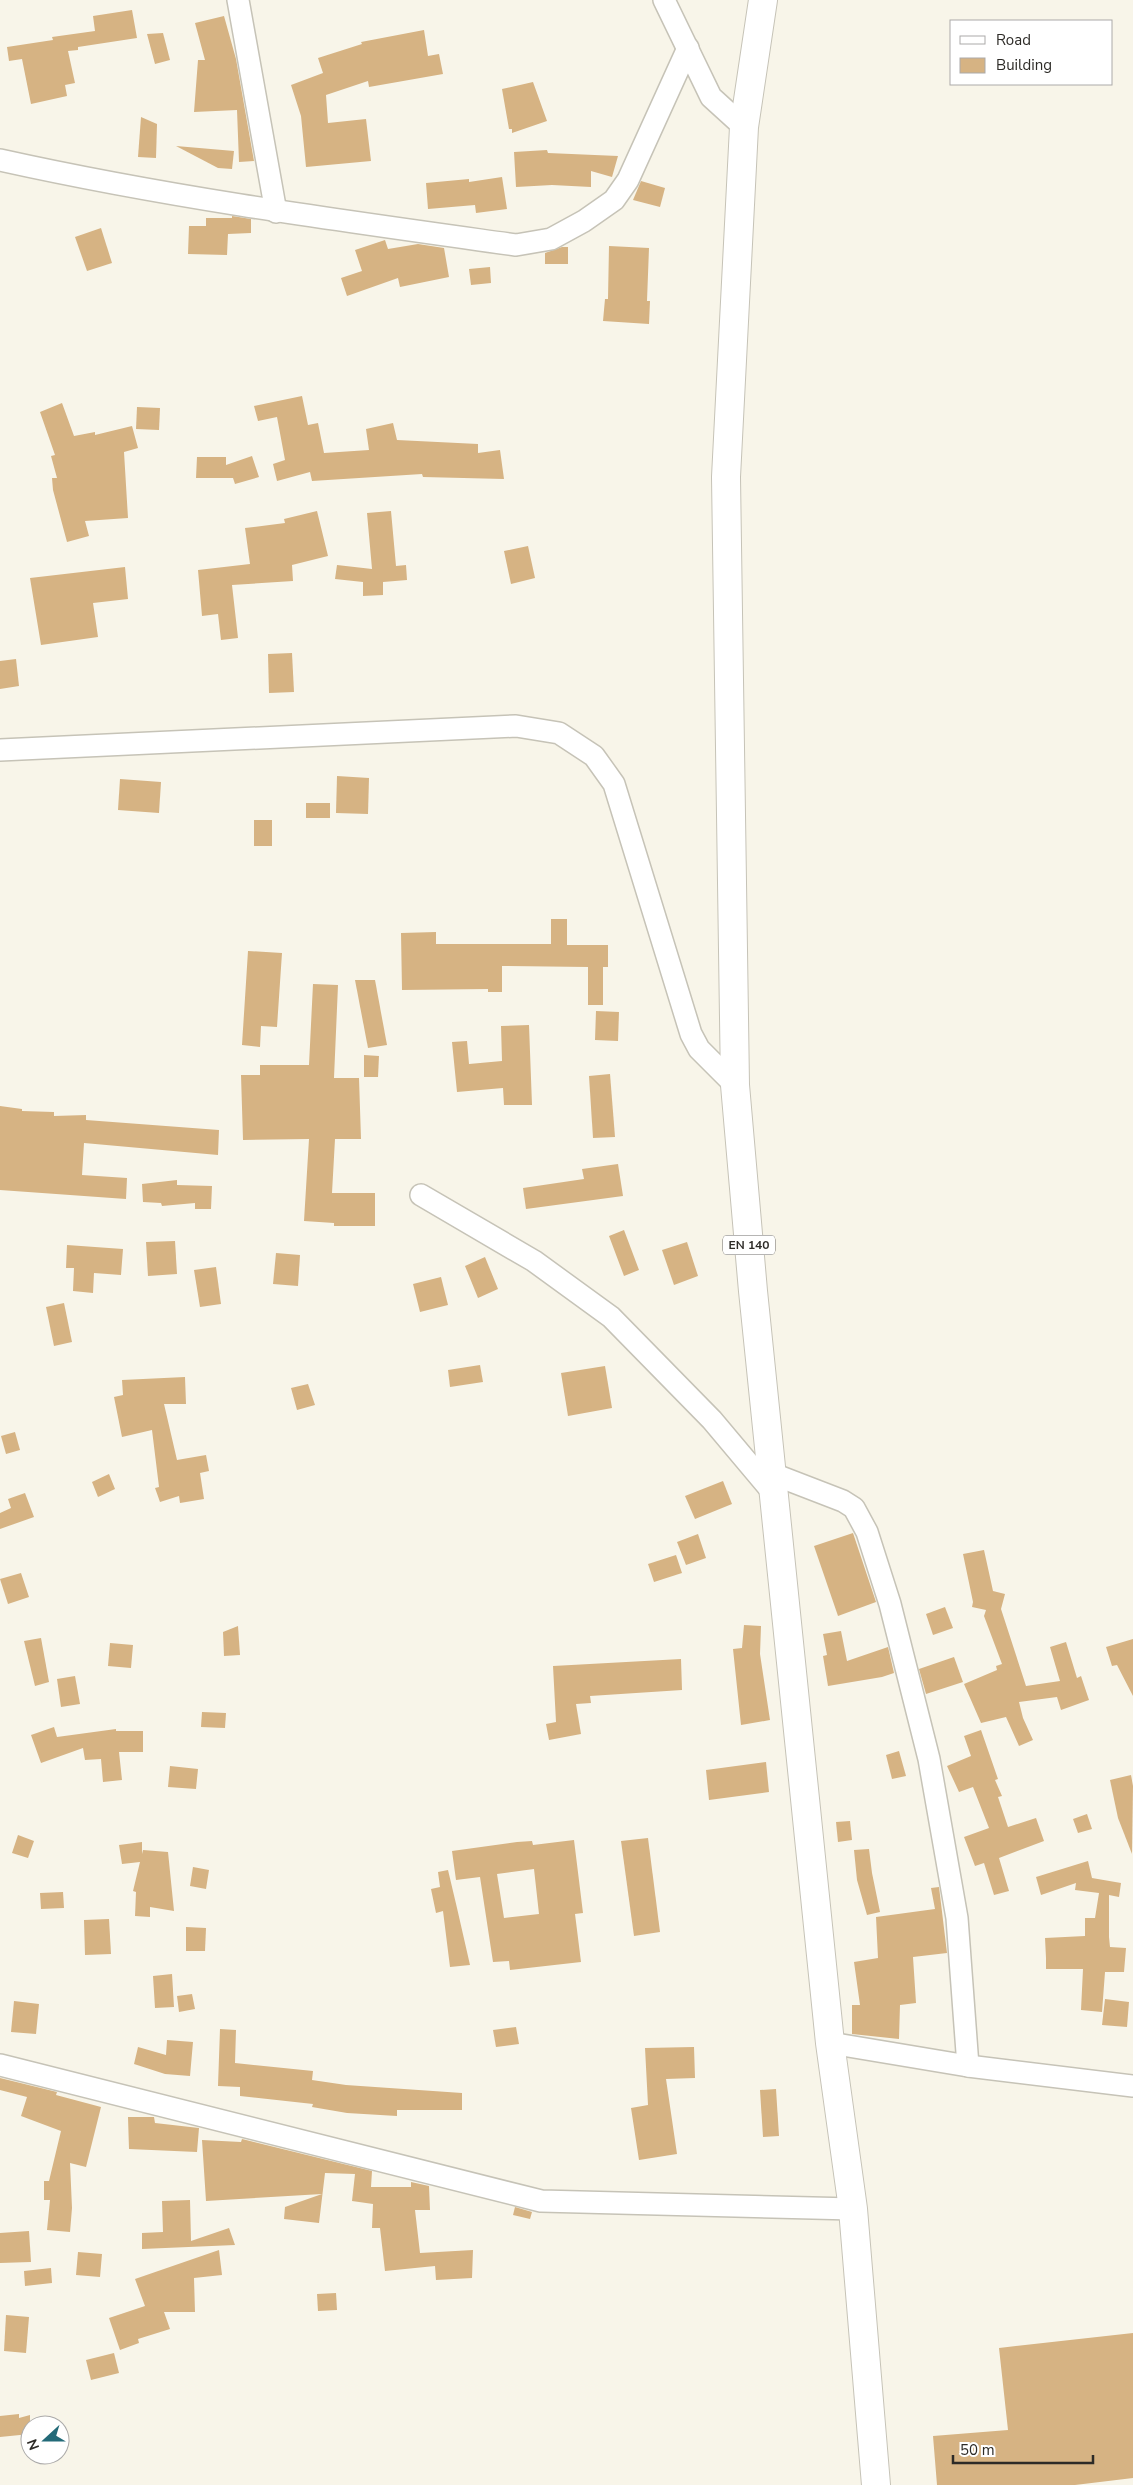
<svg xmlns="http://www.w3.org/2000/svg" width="1133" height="2485" font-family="'Nunito Sans',sans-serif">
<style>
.building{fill:#d6b383;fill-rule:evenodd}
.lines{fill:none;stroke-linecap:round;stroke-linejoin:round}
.minor-casing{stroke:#c6c3b7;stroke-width:24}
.major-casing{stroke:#c6c3b7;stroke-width:30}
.minor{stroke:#fff;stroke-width:21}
.major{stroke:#fff;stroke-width:28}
.labels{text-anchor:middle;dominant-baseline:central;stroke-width:5;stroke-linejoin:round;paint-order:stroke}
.shield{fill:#fff;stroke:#6c6b68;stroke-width:1}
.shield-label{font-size:12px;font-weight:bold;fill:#2d2b27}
</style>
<rect width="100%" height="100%" fill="#f8f5e9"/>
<g class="building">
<path d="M132 10 137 38 78 47V50L68 51 75 83 65 85 67 96 31 104 22 59 9 61 7 47 53 40 52 37 95 31 93 16Z"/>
<path d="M224 16 236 59 254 161 239 162 237 110 194 112 198 60H205L195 23Z"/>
<path d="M424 30 428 56 439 54 443 74 369 87 368 81 326 95 328 123 366 119 371 161 306 167 301 116 291 85 323 73 318 58 362 44 361 42Z"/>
<path d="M163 33 170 60 155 64 147 34Z"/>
<path d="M533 82 547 121 512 133V129H509L502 89Z"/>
<path d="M141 117 157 124 156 158 138 157Z"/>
<path d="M176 146 234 151 232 169 218 168Z"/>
<path d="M547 150 548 153 618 156 612 177 591 171V187L552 185 516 187 514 152Z"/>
<path d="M502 177 507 209 476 213 475 205 428 209 426 183 469 179V182Z"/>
<path d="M641 181 665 188 660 207 633 200Z"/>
<path d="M232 216 251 219V233L228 234 227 255 188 254 189 226H206V218H232Z"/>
<path d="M101 228 112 263 87 271 75 237Z"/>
<path d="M385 240 388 249 418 244 444 248 449 277 400 287 398 278 347 296 341 278 362 271 355 250Z"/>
<path d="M609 246 649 248 647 301H650L649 324 603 321 605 299H608Z"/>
<path d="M562 247H568V264H545V253Z"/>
<path d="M490 267 491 283 471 285 469 269Z"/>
<path d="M302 396 308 425 318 423 324 453 369 450 366 429 393 423 397 440 478 444V453L500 450 504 479 423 477 422 474 312 481 310 472 277 481 273 464 285 460 277 417 258 421 254 406Z"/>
<path d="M62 403 74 436 95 432V435L132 426 138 448 124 452 128 518 85 521 89 536 67 542 53 490 52 478H57L51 456 55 455 40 412Z"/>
<path d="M137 407 160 408 159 430 136 429Z"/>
<path d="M252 456 259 477 235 484 233 478H196L197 457H226V465Z"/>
<path d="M317 511 328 556 292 565 293 581 232 585 238 638 221 640 218 614 202 616 198 570 250 564 245 528 285 523 284 519Z"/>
<path d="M391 511 396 566 406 565 407 580 383 582V595L363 596V582L335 579 337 565 372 569 367 513Z"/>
<path d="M528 546 535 578 511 584 504 551Z"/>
<path d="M125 567 128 599 93 603 98 637 41 645 30 578Z"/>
<path d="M292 653 294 692 269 693 268 654Z"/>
<path d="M16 659 19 686 0 689V661Z"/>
<path d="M337 776 369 778 368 814 336 813Z"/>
<path d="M120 779 161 782 159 813 118 810Z"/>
<rect x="306" y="803" width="24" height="15"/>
<rect x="254" y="820" width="18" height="26"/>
<path d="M551 919H567V945H608V967H603V1005H588V967L502 966V992H488V989L402 990 401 933 436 932V944H551Z"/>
<path d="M248 951 282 953 277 1027 261 1026 260 1047 242 1045Z"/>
<path d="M355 980H375L387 1045 368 1048Z"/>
<path d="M313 984 338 985 334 1078H359L361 1139H335L332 1193H375V1226H334V1223L304 1221 309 1139 243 1140 241 1075H260V1065H309Z"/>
<path d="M596 1011 619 1012 618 1041 595 1040Z"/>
<path d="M529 1025 532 1105H504L503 1088 457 1092 452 1042 467 1041 469 1064 502 1061 501 1026Z"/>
<path d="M364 1055 379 1056 378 1077H364Z"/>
<path d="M610 1074 615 1137 593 1138 589 1076Z"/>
<path d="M0 1106 22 1109V1111L54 1112V1116L86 1115V1120L219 1130 218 1155 84 1143 82 1175 127 1178 126 1199 0 1190Z"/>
<path d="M618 1164 623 1196 526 1209 523 1188 584 1179 582 1169Z"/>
<path d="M177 1180V1185L212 1186 211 1209H195V1203L162 1206 161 1203 143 1202 142 1184Z"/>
<path d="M624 1230 639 1270 624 1276 609 1236Z"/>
<path d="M175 1241 177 1274 148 1276 146 1242Z"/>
<path d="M687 1242 698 1276 674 1285 662 1250Z"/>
<path d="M67 1245 123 1249 121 1275 94 1273 93 1293 73 1291 74 1268H66Z"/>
<path d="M276 1253 300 1255 298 1286 273 1284Z"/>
<path d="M485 1257 498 1289 478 1298 465 1266Z"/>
<path d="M216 1267 221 1304 200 1307 194 1270Z"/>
<path d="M441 1277 448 1305 420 1312 413 1284Z"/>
<path d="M64 1303 72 1342 54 1346 46 1307Z"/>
<path d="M480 1365 483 1382 450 1387 448 1370Z"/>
<path d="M605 1366 612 1408 568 1416 561 1373Z"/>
<path d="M185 1377 186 1404H164L177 1460 206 1455 209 1471 200 1473 204 1499 180 1503 179 1496 160 1502 155 1488 159 1487 152 1430 122 1437 114 1397 123 1395 122 1380Z"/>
<path d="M308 1384 315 1405 297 1410 291 1388Z"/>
<path d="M15 1432 20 1450 6 1454 1 1436Z"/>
<path d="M109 1474 115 1489 98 1497 92 1482Z"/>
<path d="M723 1481 732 1504 695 1519 685 1496Z"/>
<path d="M25 1493 34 1517 0 1529V1513L11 1508 8 1499Z"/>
<path d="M853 1533 876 1602 838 1616 814 1546Z"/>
<path d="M698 1534 706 1558 686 1565 677 1542Z"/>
<path d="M984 1550 993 1591 1005 1594 1001 1609 1026 1686 1060 1681 1050 1647 1066 1642 1077 1678 1081 1676 1089 1700 1061 1710 1057 1697 1019 1702 1023 1718 1033 1740 1019 1746 1006 1717 981 1723 964 1684 997 1670 996 1666 1002 1664 984 1616 986 1610 972 1607 973 1602 963 1554Z"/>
<path d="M676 1555 682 1573 654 1582 648 1564Z"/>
<path d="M21 1573 29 1597 8 1604 0 1579Z"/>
<path d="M945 1607 953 1628 933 1635 926 1614Z"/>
<path d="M744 1625 761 1626 760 1654 770 1720 741 1725 733 1649 742 1648Z"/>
<path d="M238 1626 240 1655 224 1656 223 1632Z"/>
<path d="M841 1631 847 1661 888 1647 894 1673 882 1677 828 1686 823 1656 827 1655 823 1634Z"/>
<path d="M41 1638 49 1682 35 1686 24 1641Z"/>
<path d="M1133 1639V1696L1117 1665 1112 1666 1106 1647Z"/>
<path d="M110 1643 133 1645 131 1668 108 1666Z"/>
<path d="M954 1657 963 1682 926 1694 919 1669Z"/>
<path d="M681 1659 682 1690 590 1696 591 1703 576 1704 581 1734 549 1740 546 1724 556 1722 553 1666Z"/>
<path d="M75 1676 80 1704 61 1707 57 1679Z"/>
<path d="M202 1712 226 1713 225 1728 201 1727Z"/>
<path d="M54 1727 57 1737 116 1729V1731H143V1752H119L122 1780 103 1782 101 1759 85 1760 83 1748 41 1763 31 1735Z"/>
<path d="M981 1730 998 1779 995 1780 1002 1796 998 1797 1008 1827 1036 1818 1044 1841 999 1858 1009 1891 994 1895 984 1863 975 1866 964 1837 989 1828 973 1787 959 1792 947 1766 971 1756 964 1736Z"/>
<path d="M899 1751 906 1776 892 1779 886 1755Z"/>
<path d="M766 1762 769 1792 709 1800 706 1770Z"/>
<path d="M170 1766 198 1769 196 1789 168 1787Z"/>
<path d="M1131 1775 1133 1786 1132 1854 1118 1818 1110 1780Z"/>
<path d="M1087 1814 1092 1829 1078 1833 1073 1819Z"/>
<path d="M850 1821 852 1840 838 1842 836 1822Z"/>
<path d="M18 1835 34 1841 28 1858 12 1853Z"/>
<path d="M648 1838 660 1932 634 1936 621 1841Z"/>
<path d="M574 1840 583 1913 575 1914 581 1962 510 1970 509 1961 493 1962 480 1877 456 1880 452 1851 517 1842 532 1841 533 1845ZM534 1869 539 1914 504 1918 497 1874Z"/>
<path d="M142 1842V1854L143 1850 168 1852 174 1911 150 1907V1917L135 1916 136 1892 133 1891 140 1862 122 1864 119 1845Z"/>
<path d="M869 1849 872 1873 880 1912 867 1915 857 1880 854 1850Z"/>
<path d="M1088 1861 1092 1878 1121 1883 1119 1897 1109 1895V1937L1110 1947 1126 1948 1124 1972H1105L1102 2012 1081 2010 1083 1969H1046V1958L1045 1938 1085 1936V1918H1095L1099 1893 1075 1890 1076 1883 1041 1895 1036 1877Z"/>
<path d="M193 1867 209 1870 206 1889 190 1886Z"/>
<path d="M448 1870 457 1908 470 1965 450 1967 443 1911 436 1913 431 1889 440 1887 438 1872Z"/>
<path d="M939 1887 947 1953 913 1957 916 2003 900 2005 899 2039 852 2034V2005H860L854 1962 878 1958 876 1917 935 1909 931 1888Z"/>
<path d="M63 1892 64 1908 41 1909 40 1893Z"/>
<path d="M109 1919 111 1954 85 1955 84 1920Z"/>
<path d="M186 1927 206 1928 205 1951H186Z"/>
<path d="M172 1974 174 2007 155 2008 153 1976Z"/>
<path d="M192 1994 195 2009 179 2012 177 1996Z"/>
<path d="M1105 1999 1129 2002 1127 2027 1102 2025Z"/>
<path d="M14 2001 39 2004 36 2034 11 2032Z"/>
<path d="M516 2027 519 2044 496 2047 493 2030Z"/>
<path d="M220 2029 236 2030 235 2063 313 2071 312 2080 346 2085 462 2093V2110H397V2116L347 2113 312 2107 313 2104 240 2096V2087L218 2086Z"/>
<path d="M167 2040 193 2042 190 2076 165 2074 134 2064 138 2047 166 2055Z"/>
<path d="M694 2047 695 2078 666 2079 677 2154 639 2160 631 2108 648 2105 645 2048Z"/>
<path d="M0 2078 57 2092 56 2095 101 2107 86 2167 70 2163 72 2208 70 2232 47 2230 50 2200H44V2181H49L61 2131 21 2116 27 2097 0 2090Z"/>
<path d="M776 2089 779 2136 763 2137 760 2090Z"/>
<path d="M128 2117H154L155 2123 199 2128 197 2152 129 2149Z"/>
<path d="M242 2139 372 2171 371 2187H411V2182L429 2186 430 2210H415L420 2253 473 2250 472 2278 436 2280 435 2266 385 2271 380 2228H372L373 2204 352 2201 355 2174 325 2173 319 2223 284 2219 285 2207 322 2194 206 2201 202 2140 241 2142Z"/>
<path d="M190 2200 191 2241 229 2228 235 2245 142 2249V2233L163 2232 162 2201Z"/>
<path d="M515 2207 532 2212 530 2219 513 2215Z"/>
<path d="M29 2231 31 2262 0 2263V2233Z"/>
<path d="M219 2250 222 2275 194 2278 195 2312H164L170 2329 138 2339 139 2343 120 2350 109 2318 145 2306 135 2279Z"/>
<path d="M78 2252 102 2254 100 2277 76 2275Z"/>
<path d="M51 2268 52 2283 25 2286 24 2271Z"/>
<path d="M336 2293 337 2310 318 2311 317 2294Z"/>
<path d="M6 2315 29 2317 26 2353 4 2351Z"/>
<path d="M1133 2333V2478L1075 2485H937L933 2436 1008 2430 999 2348Z"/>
<path d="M114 2353 119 2373 91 2380 86 2360Z"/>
<path d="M19 2414V2418L30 2415V2434L0 2437V2416Z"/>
</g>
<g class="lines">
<g class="minor-casing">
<g id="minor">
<path d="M238 0 276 212"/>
<path d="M664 0 711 97 744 127"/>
<path d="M0 160C171 198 344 221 516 245L551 239 584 221 614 200 628 180 688 48"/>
<path d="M0 750 516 726 559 733 594 756 614 784 691 1034 699 1049 735 1085"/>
<path d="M421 1195 534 1261 611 1317 712 1420 775 1495"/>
<path d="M773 1474 843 1501 854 1508 867 1532 890 1604 929 1759 957 1918 968 2066"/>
<path d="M830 2043 968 2066 1133 2086"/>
<path d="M0 2065 541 2201 853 2209"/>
</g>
</g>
<g class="major-casing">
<path id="major" d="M763 0 744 127 726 477 735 1085 753 1291 830 2043 853 2209 876 2485"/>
</g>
<use href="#minor" class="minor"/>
<use href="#major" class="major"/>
</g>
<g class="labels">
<rect class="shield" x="723" y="1235.5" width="52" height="19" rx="4"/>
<g class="shield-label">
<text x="749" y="1245">EN 140</text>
</g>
</g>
<rect x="950" y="20" width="162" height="65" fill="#ffffff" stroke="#abaaa9"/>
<rect x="960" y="36" width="25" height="8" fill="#ffffff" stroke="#abaaa9"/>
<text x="996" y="45" font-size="15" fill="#2d2b27">Road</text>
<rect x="960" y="58" width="25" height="15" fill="#d6b383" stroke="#abaaa9"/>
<text x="996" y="70" font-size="15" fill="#2d2b27">Building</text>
<g transform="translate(45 2440) rotate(249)"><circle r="24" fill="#ffffff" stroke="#abaaa9"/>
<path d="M0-4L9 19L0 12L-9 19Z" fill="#236a78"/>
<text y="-8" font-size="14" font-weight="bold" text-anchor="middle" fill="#2d2b27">N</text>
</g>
<path d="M953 2455v8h140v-8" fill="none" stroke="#2d2b27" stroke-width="2.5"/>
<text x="960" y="2455" font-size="15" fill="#2d2b27" stroke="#ffffff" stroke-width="4" paint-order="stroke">50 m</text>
</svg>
